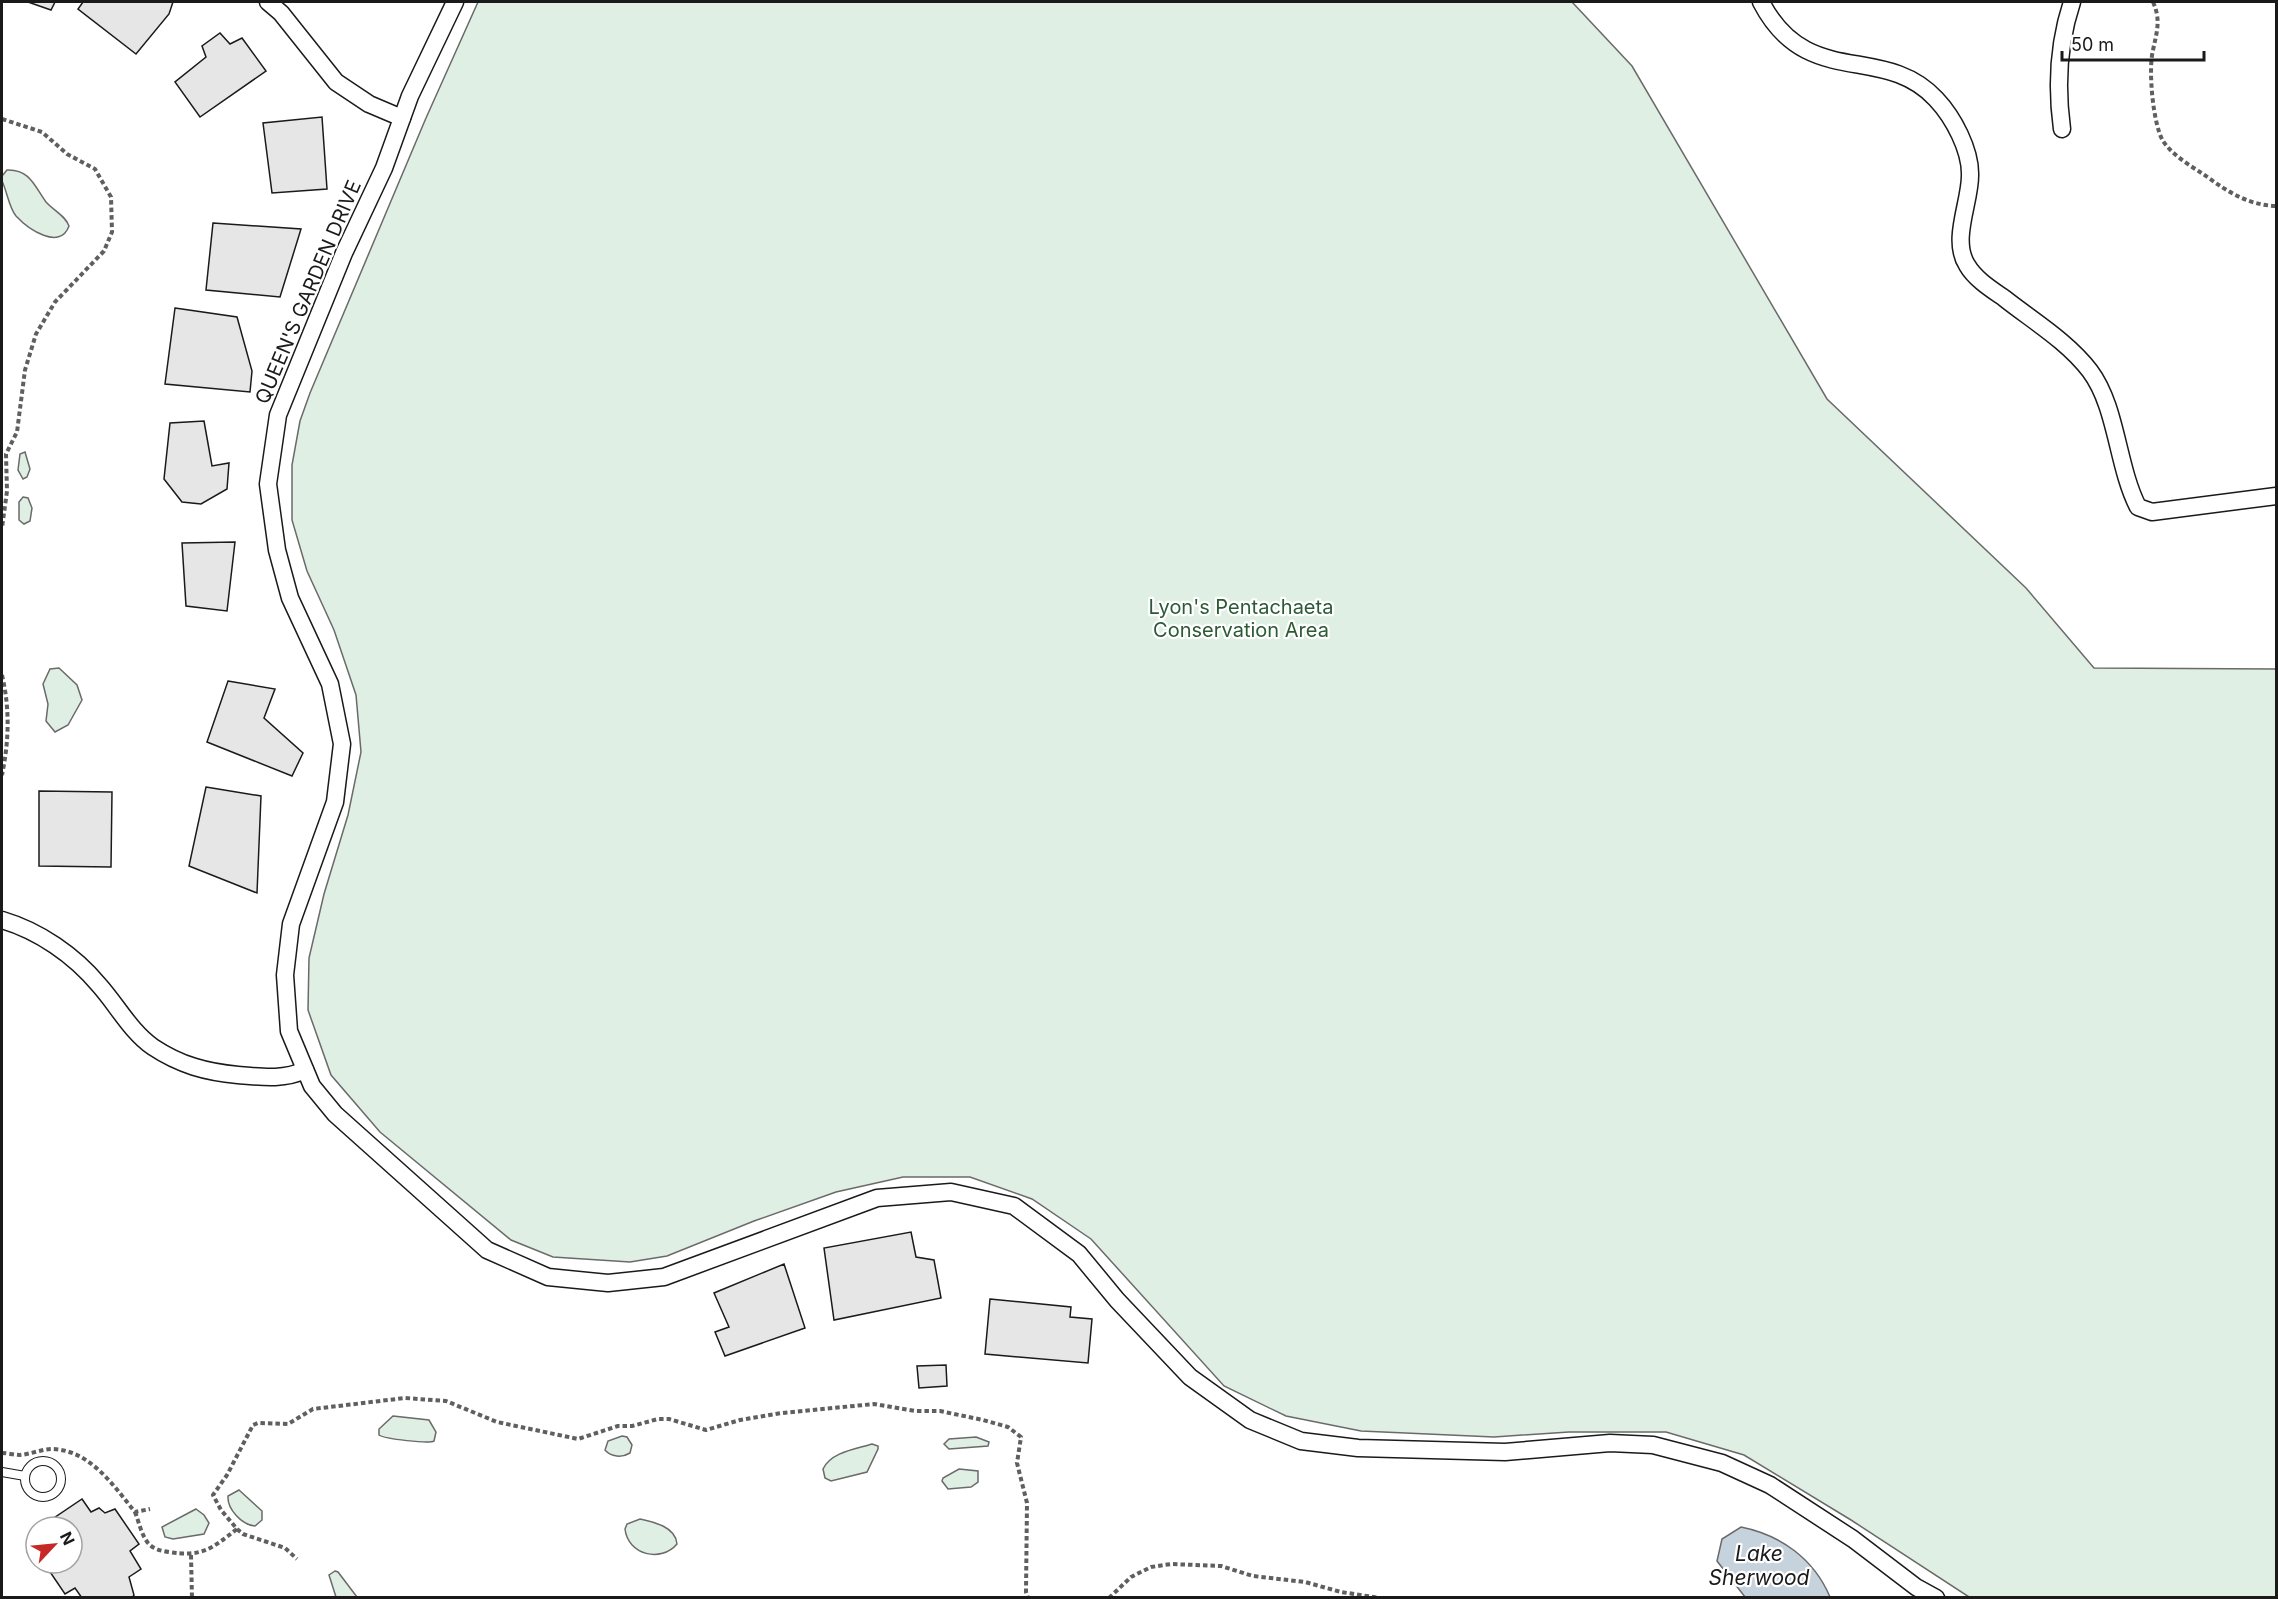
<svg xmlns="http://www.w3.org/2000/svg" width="2278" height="1599" font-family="Inter,sans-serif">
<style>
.green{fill:#e0efe3;stroke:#6a6a6a;stroke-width:1.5}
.water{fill:#c6d2dc;stroke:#6a6a6a;stroke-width:1.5}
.building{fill:#e6e6e6;stroke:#1a1a1a;stroke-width:1.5}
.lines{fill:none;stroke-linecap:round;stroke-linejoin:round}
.service-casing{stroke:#1a1a1a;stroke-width:10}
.minor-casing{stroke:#1a1a1a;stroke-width:19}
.path{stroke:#5f5f5f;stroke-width:4;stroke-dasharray:4.5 3;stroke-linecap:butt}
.service{stroke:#fff;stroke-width:8}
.minor{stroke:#fff;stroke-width:16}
.labels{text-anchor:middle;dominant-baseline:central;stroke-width:4.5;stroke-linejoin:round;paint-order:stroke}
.street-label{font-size:20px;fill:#1a1a1a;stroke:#fff}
.park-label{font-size:20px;fill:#2b5a34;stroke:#fff}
.water-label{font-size:21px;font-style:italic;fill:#1a1a1a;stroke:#fff}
</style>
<rect width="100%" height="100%" fill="#fff"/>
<g class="green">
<path d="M478 2H1572L1632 66 1827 399 2026 588 2094 668 2276 669V1597H1969L1851 1520 1744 1455 1666 1432H1569L1494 1437 1361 1431 1286 1416 1224 1386 1091 1239 1032 1199 970 1177H903L836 1192 754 1221 667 1256 630 1262 553 1257 511 1240 380 1132 331 1075 308 1010 309 958 324 894 348 815 361 752 356 695 334 630 307 571 292 520V465L300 421 310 393 426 118Z"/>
<path d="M7 170C30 169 35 187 46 202 54 211 65 215 69 226 60 251 28 229 16 216 9 208 7 191 2 181V176Z"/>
<path d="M25 452 30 469 27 477 23 479 18 470 20 454Z"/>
<path d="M23 497 28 498 32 508 30 521 24 524 19 520V502Z"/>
<path d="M59 668 77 685 82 700 68 725 55 732 46 721 48 704 43 684 50 669Z"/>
<path d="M393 1416 429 1420 436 1432 434 1441C429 1444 385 1439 379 1435V1429Z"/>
<path d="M622 1436 627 1437 632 1445 630 1453C622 1458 611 1457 605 1450L608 1441Z"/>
<path d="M976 1437 989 1442 988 1446 949 1449 944 1444 949 1439Z"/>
<path d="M872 1444 878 1446V1449L867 1472 831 1481 825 1478 823 1469C831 1452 856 1449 872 1444Z"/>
<path d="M959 1469 978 1471V1482L971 1487 948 1489 942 1481 943 1478Z"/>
<path d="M239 1490 262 1511V1520L255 1526C242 1525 227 1509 228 1496Z"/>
<path d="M196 1509 204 1515 209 1523 204 1534 173 1539 165 1537 162 1527Z"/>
<path d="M640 1519C654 1522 676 1527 677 1544 661 1563 628 1555 625 1529L627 1524Z"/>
<path d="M335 1571 338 1572 357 1597H336L329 1575Z"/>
</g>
<path class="water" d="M1741 1527C1781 1535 1814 1559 1830 1597H1745L1717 1561 1722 1539Z"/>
<g class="building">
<path d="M28 2H55L51 10Z"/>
<path d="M83 2H173L169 14 136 54 78 9Z"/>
<path d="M220 33 230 44 242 38 266 71 200 117 175 82 206 57 202 46Z"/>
<path d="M322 117 327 189 272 193 263 123Z"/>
<path d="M213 223 301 229 280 297 206 290Z"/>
<path d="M175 308 237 317 252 371 250 392 165 384Z"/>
<path d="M204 421 212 466 229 463 227 489 201 504 182 502 164 479 170 423Z"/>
<path d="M235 542 227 611 186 606 182 543Z"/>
<path d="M228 681 275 689 264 718 303 753 292 776 207 742Z"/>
<path d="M206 787 261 796 257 893 189 866Z"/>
<path d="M39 791 112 792 111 867 39 866Z"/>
<path d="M911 1232 916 1257 934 1260 941 1298 834 1320 824 1248Z"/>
<path d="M784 1264 805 1328 725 1356 715 1332 729 1327 714 1293Z"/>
<path d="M990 1299 1071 1307 1070 1317 1092 1319 1088 1363 985 1354Z"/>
<path d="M946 1365 947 1386 919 1388 917 1366Z"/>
<path d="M82 1499 91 1512 99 1508 105 1513 115 1509 139 1544 130 1551 141 1569 129 1577 134 1595 132 1598H82L75 1588 65 1594 44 1563H72V1527H47L45 1524Z"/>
</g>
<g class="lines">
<g class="service-casing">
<g id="service">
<circle cx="43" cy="1479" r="18"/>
<path d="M2 1472 25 1476"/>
</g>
</g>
<g class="minor-casing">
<g id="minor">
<path d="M268 2 281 13 336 82 369 104 402 118"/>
<path d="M455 2 410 96 384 168 344 253 278 415 268 484 277 550 290 598 330 684 342 744 335 802 291 924 285 975 289 1031 312 1086 335 1114 487 1250 548 1277 608 1283 664 1277 877 1198 951 1192 1014 1206 1079 1254 1117 1300 1190 1377 1250 1420 1301 1441 1358 1448 1505 1452 1610 1443 1653 1445 1722 1463 1770 1485 1853 1539 1916 1587 1936 1598"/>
<path d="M1761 2C1807 91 1883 42 1936 99 1953 117 1971 150 1970 176 1970 203 1951 240 1967 265 1975 279 1991 289 2004 298 2033 321 2067 341 2090 371 2117 407 2117 466 2138 507L2152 512 2276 496"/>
<path d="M2062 129C2056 85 2058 44 2072 2"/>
<path d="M2 920C39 931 74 955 99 985 117 1005 131 1032 153 1047 180 1065 206 1072 238 1075 262 1077 284 1080 305 1070"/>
</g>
</g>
<g class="path">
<path d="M2153 2C2161 20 2157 31 2153 50 2148 70 2153 124 2163 141 2173 156 2191 166 2206 176 2228 192 2248 205 2276 206"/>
<path d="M2 119 42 132 67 154 95 169 111 197 112 232 104 251 55 302 36 334 25 370 17 432 6 454 7 491 2 528"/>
<path d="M2 675C10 709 9 741 2 775"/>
<path d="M2 1453C7 1453 14 1455 20 1455 31 1454 42 1449 52 1449 90 1450 113 1485 135 1512L150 1509"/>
<path d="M135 1512C139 1522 141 1534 148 1543 153 1549 161 1551 169 1552 203 1557 211 1549 237 1529L221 1510 213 1495 227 1475 253 1425 258 1423 288 1424 313 1409 405 1398 446 1401 497 1422 578 1439 618 1426H632L658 1419H669L706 1430 740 1420 782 1413 874 1404 915 1411H940L983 1420 1008 1427 1021 1437 1017 1463 1027 1503 1026 1592 1028 1598"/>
<path d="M237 1529 243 1534 285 1548 297 1559"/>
<path d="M191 1555 192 1598"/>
<path d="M1109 1598 1131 1577 1151 1567 1171 1564 1221 1566 1253 1576 1305 1582 1341 1592 1380 1598"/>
</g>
<use href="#service" class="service"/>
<use href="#minor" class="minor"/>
</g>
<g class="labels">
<g class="street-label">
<text transform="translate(308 292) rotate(-67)">QUEEN'S GARDEN DRIVE</text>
</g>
<g class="park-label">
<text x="1241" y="607">Lyon's Pentachaeta<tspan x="1241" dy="23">Conservation Area</tspan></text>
</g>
<g class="water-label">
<text x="1759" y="1553">Lake<tspan x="1759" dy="24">Sherwood</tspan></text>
</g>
</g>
<rect width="2278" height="1599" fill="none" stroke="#1a1a1a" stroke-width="6"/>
<g transform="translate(54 1545) rotate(64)"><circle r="28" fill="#ffffff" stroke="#a3a3a3" stroke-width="1.5"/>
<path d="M0-4.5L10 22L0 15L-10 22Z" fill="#c62828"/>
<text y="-9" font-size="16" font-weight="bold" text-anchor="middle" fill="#1a1a1a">N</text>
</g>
<path d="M2062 51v9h142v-9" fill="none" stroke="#1a1a1a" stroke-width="3"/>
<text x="2071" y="51" font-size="18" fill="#1a1a1a" stroke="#ffffff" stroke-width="4.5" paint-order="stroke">50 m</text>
</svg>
